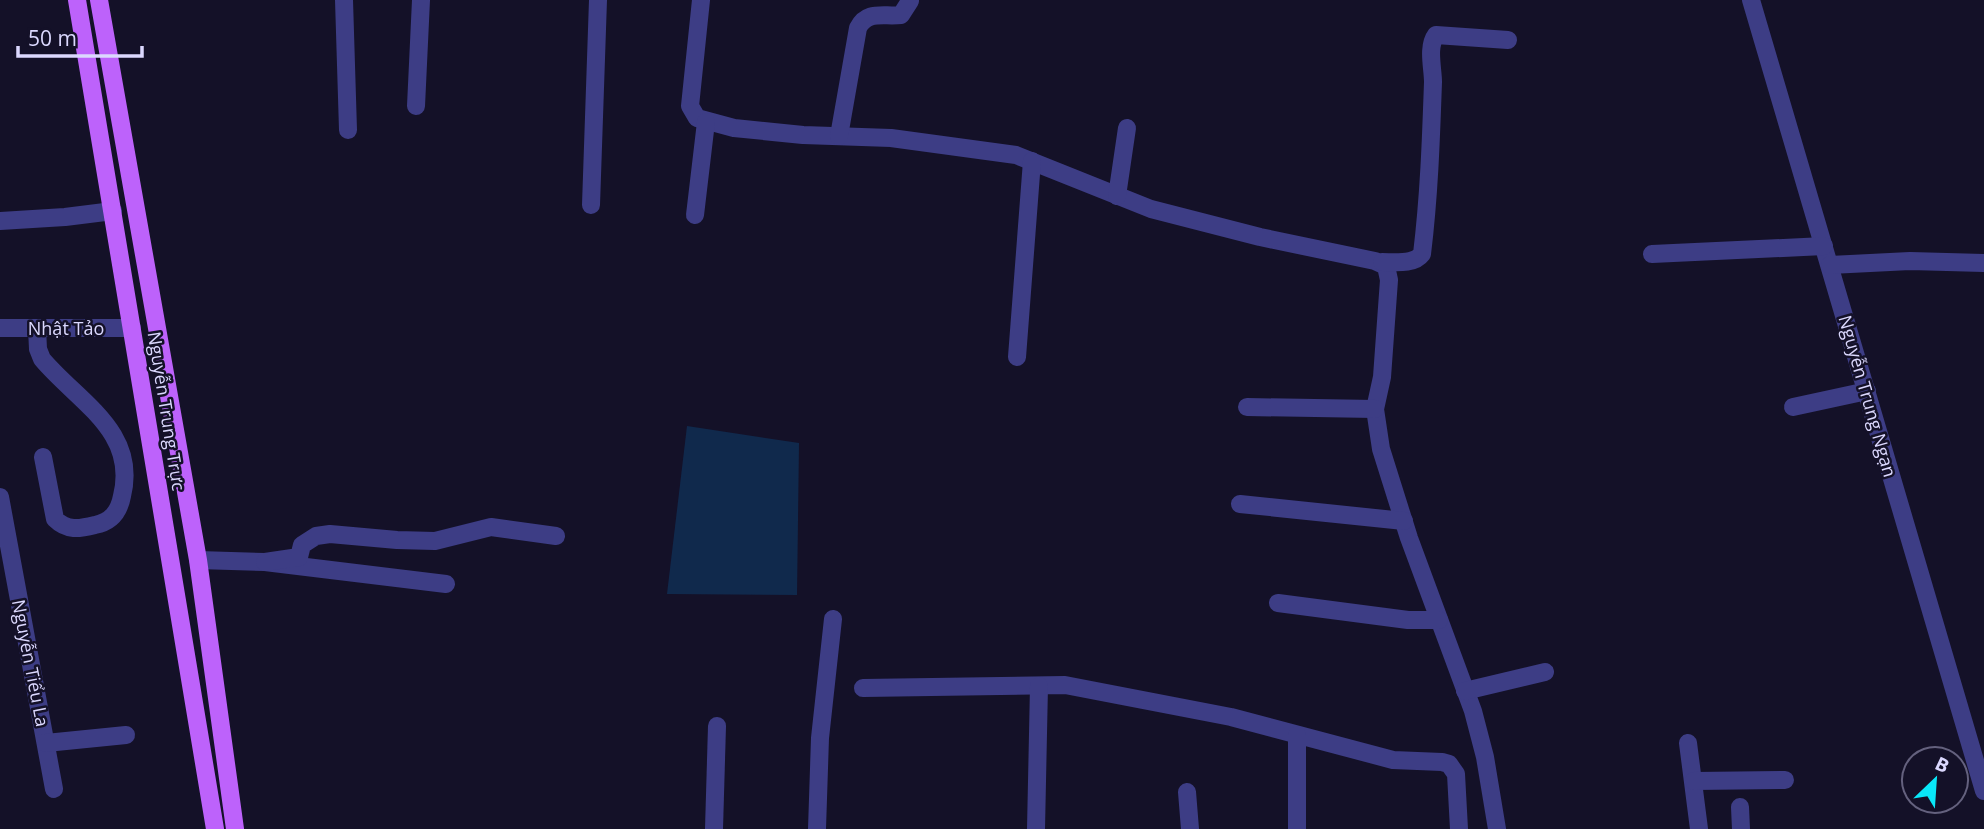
<svg xmlns="http://www.w3.org/2000/svg" width="1984" height="829" font-family="'Open Sans',sans-serif">
<style>
.water{fill:#10294c}
.lines{fill:none;stroke-linecap:round;stroke-linejoin:round}
.minor{stroke:#3d3d85;stroke-width:18}
.major{stroke:#bd62fb;stroke-width:18}
.labels{text-anchor:middle;dominant-baseline:central;stroke-width:5;stroke-linejoin:round;paint-order:stroke}
.street-label{font-size:18px;fill:#dbd8fe;stroke:#141128}
</style>
<rect width="100%" height="100%" fill="#141128"/>
<path class="water" d="M687 426 799 443 797 595 667 594Z"/>
<g class="lines">
<g class="minor">
<path d="M344 0 348 130"/>
<path d="M701 0 690 106 697 118 734 128 803 135 891 138 1016 155 1151 209 1260 237 1375 261 1386 266 1389 280 1382 377 1375 409 1381 449 1409 538 1473 711 1485 757 1497 829"/>
<path d="M1751 0 1984 791"/>
<path d="M416 106 421 0"/>
<path d="M839 136 858 28C867 10 883 17 901 15L910 1"/>
<path d="M1117 196 1127 128"/>
<path d="M591 205 598 0"/>
<path d="M695 215 706 122"/>
<path d="M0 221 65 217 113 211"/>
<path d="M1652 254 1824 246"/>
<path d="M1382 262C1394 262 1414 265 1422 254 1429 197 1431 140 1433 82 1433 68 1427 47 1436 35L1508 40"/>
<path d="M1830 265 1910 261 1984 263"/>
<path d="M0 328H132"/>
<path d="M37 328 38 349 42 359C78 402 138 431 122 496 119 512 111 522 95 525 79 529 67 531 55 519L43 457"/>
<path d="M1017 357 1032 161"/>
<path d="M1247 407 1375 409"/>
<path d="M1793 407 1867 391"/>
<path d="M0 497 54 789"/>
<path d="M1240 504 1404 521"/>
<path d="M198 560 265 562 446 584"/>
<path d="M265 562 299 557 302 545 316 536 330 534 397 540 435 541 491 527 556 536"/>
<path d="M1278 603 1408 620H1439"/>
<path d="M863 688 1065 685 1231 717 1393 760 1442 762 1449 764 1456 774 1459 829"/>
<path d="M1465 691 1545 672"/>
<path d="M46 743 126 735"/>
<path d="M1688 743 1699 829"/>
<path d="M1694 781 1785 780"/>
<path d="M1187 792 1190 829"/>
<path d="M1740 807 1741 829"/>
<path d="M714 829 717 726"/>
<path d="M817 829 820 738 833 619"/>
<path d="M1036 829 1039 686"/>
<path d="M1297 829V735"/>
</g>
<g class="major">
<path d="M77 0 215 829"/>
<path d="M99 0 198 560 235 829"/>
</g>
</g>
<g class="labels">
<g class="street-label">
<text x="66" y="328">Nhật Tảo</text>
<text transform="translate(1868 396) rotate(74)">Nguyễn Trung Ngạn</text>
<text transform="translate(167 411) rotate(81)">Nguyễn Trung Trực</text>
<text transform="translate(31 663) rotate(79)">Nguyễn Tiểu La</text>
</g>
</g>
<g transform="translate(1935 780) rotate(25)"><circle r="33" fill="#141128" stroke="#64617e" stroke-width="2"/>
<path d="M0-5L12 26L0 18L-12 26Z" fill="#09e8f9"/>
<text y="-10" font-size="19" font-weight="bold" text-anchor="middle" fill="#dbd8fe">B</text>
</g>
<path d="M18 46v10h124v-10" fill="none" stroke="#dbd8fe" stroke-width="3.5"/>
<text x="28" y="46" font-size="21" fill="#dbd8fe" stroke="#141128" stroke-width="5" paint-order="stroke">50 m</text>
</svg>
